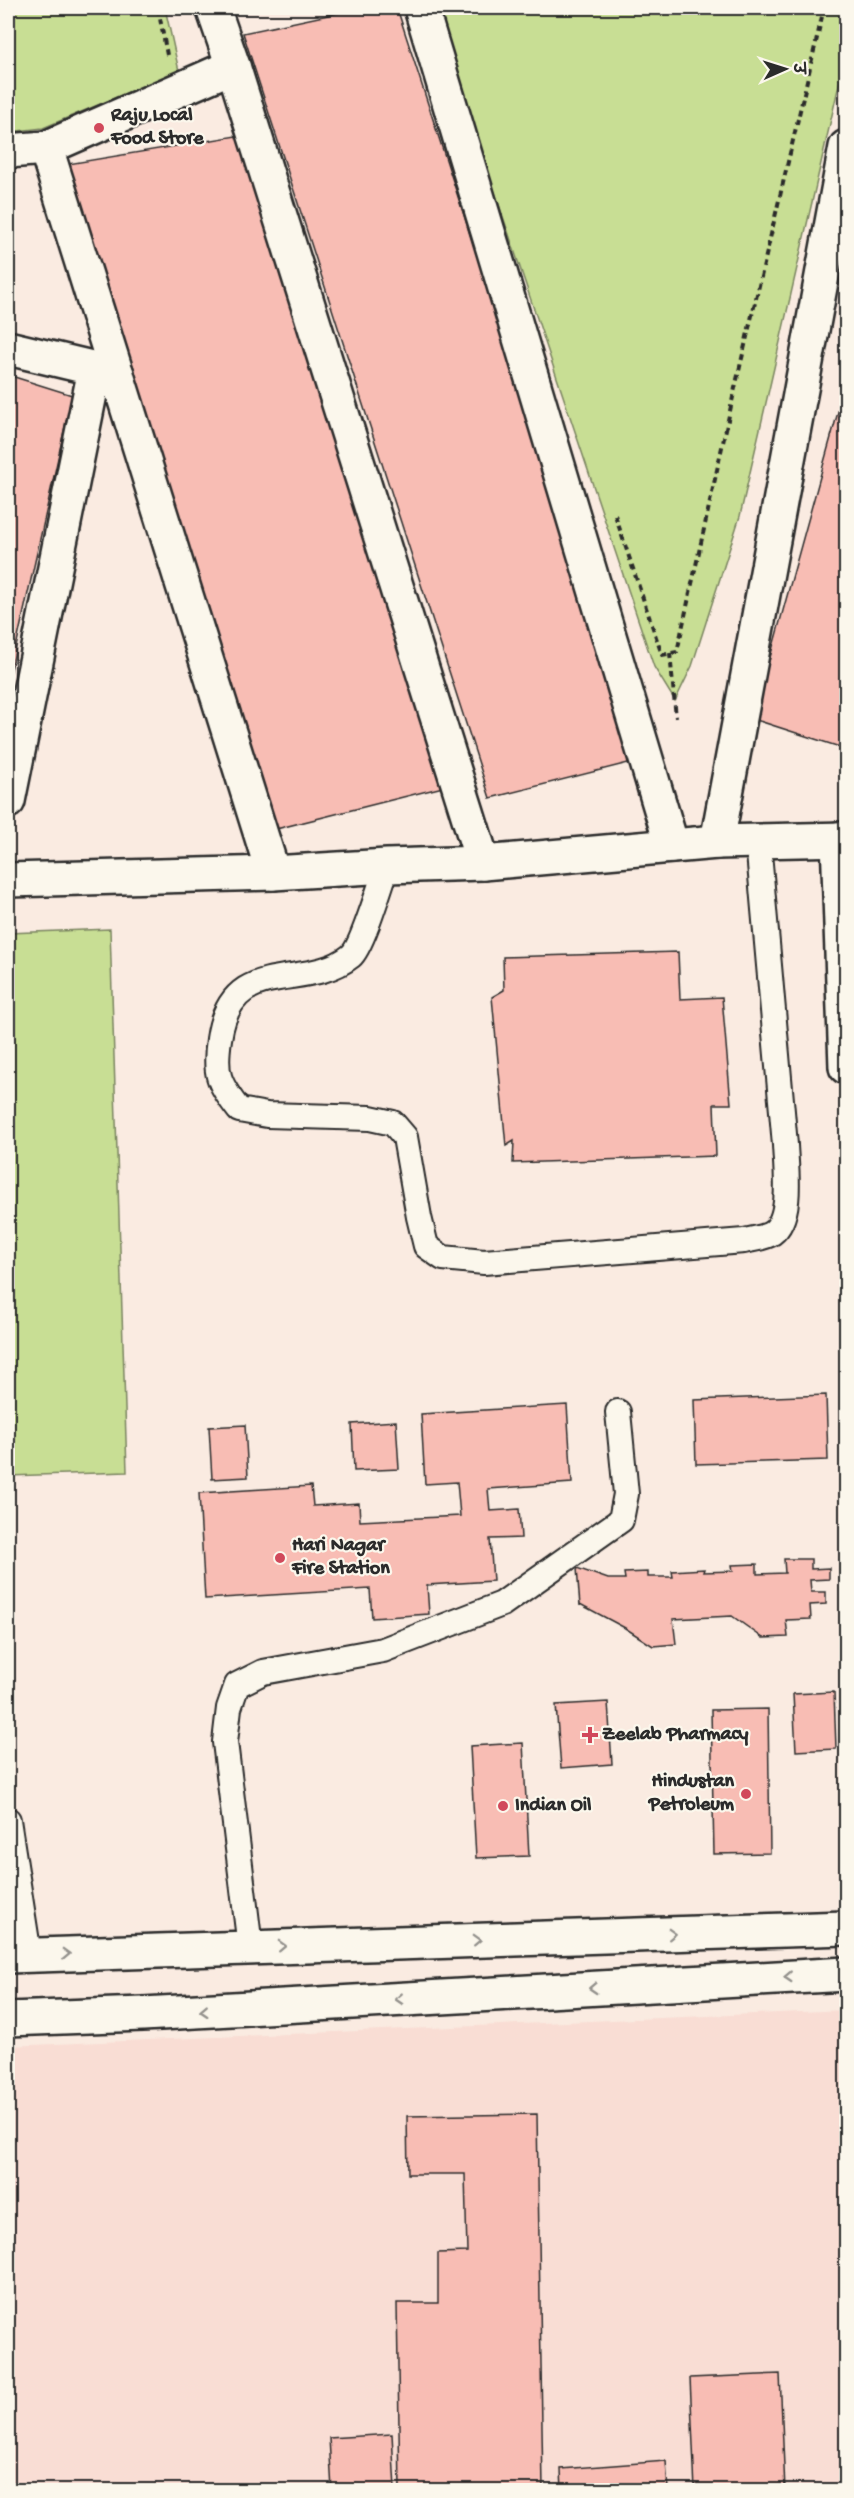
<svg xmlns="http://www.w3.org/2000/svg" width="854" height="2498" font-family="'Gochi Hand','Playpen Sans Deva',sans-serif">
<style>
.built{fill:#f9ddd4}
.green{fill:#c8de94;stroke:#7a8460;stroke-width:1.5}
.building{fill:#f8bdb4;stroke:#2b2b2b;stroke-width:1.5}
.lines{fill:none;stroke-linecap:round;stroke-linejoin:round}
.lane-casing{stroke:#2b2b2b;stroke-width:28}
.street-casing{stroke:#2b2b2b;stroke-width:38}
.secondary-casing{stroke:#2b2b2b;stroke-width:38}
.path{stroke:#2b2b2b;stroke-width:4;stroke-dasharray:6 4.5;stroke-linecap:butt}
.lane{stroke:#fbf7ec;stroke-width:24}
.street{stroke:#fbf7ec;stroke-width:33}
.secondary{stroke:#fbf7ec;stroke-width:33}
.oneway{stroke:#93918c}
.poi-dot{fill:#d1495b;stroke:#fbf7ec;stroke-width:2}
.labels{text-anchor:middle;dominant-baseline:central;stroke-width:4.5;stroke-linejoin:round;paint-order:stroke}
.poi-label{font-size:20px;font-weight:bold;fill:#2b2b2b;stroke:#fbf7ec;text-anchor:start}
</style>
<rect width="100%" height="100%" fill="#faebe1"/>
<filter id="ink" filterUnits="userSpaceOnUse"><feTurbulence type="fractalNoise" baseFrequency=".0167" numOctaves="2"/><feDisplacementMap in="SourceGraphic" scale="12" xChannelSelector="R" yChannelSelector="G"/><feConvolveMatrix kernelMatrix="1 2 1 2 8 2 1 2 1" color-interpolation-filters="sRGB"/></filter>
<g filter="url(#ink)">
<path class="built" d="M846 2010V2490H8V2046Z"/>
<g class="green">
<path d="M8 8H165L179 71 43 128 8 132Z"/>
<path d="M433 8H846V54L740 516 692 666 675 701 654 667Z"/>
<path d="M110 929 127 1472 8 1476V933Z"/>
</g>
<g class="building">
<path d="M361 8H397L640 760 490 798 243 33Z"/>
<path d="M242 135 447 786 272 830 68 164Z"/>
<path d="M8 375 72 395 8 683Z"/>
<path d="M846 383V749L753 719Z"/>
<path d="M678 952 680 999 722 997 731 1104H714L716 1156 513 1163 514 1141 506 1146 492 997 504 990 503 957Z"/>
<path d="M826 1395 828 1460 696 1464 694 1400Z"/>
<path d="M567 1405 572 1483 488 1489 490 1511 519 1509 521 1538 490 1539 493 1581 427 1585 429 1614 372 1618 370 1589 205 1599 199 1493 311 1486 313 1506 359 1503 360 1521 460 1516 457 1482 425 1484 421 1414Z"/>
<path d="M396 1421 399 1469 354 1471 352 1424Z"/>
<path d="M245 1425 248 1477 212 1479 209 1427Z"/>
<path d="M784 1559H811V1569L829 1568V1579L810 1580 811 1592H826V1604L810 1605 811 1619 786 1620 788 1637 763 1638 732 1616 673 1619 676 1644 653 1646 625 1628 580 1604V1606L577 1568 608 1579H625L624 1573 648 1572V1577H673L672 1571 704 1569 703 1572 733 1571 732 1565 757 1564V1574L785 1573Z"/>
<path d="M834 1692 836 1749 796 1751 793 1694Z"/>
<path d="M608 1702 612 1764 561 1768 556 1705Z"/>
<path d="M768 1709 770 1853 714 1854 711 1710Z"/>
<path d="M523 1743 529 1856 476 1858 470 1746Z"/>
<path d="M537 2114 543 2490H400L397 2303H438V2253L467 2252 465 2174H408L407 2116Z"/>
<path d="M780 2374 785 2490H695L690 2378Z"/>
<path d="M392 2434 395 2490H332L329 2438Z"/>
<path d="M666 2461 668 2490H562L561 2469Z"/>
</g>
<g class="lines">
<g class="lane-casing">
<g id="lane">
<path d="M387 866C381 883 362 947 351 956 305 993 231 953 219 1039 214 1073 218 1083 239 1110L267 1115 370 1118 393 1123 405 1137 419 1217 426 1246 443 1258 484 1262 744 1241C752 1239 765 1238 772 1233 793 1218 786 1169 785 1145L758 842"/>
<path d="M8 1820 29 1955"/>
<path d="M250 1947 225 1742 229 1708 237 1685 263 1672 383 1650 502 1604 621 1520 626 1494 618 1412"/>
</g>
</g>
<g class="street-casing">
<g id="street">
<path d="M421 8 672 846"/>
<path d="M233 66 483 863"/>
<path d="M46 148 273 873"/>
<path d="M8 151 46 148 233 66 213 8"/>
<path d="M8 348 117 374"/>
<path d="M8 801 95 369"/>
<path d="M838 839 846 1067"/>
<path d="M717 842 846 147"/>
</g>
</g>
<g class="secondary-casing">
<g id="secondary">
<path d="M8 880 273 873 387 866 483 863 717 842 846 839"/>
<path d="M8 1956 846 1928"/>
<path d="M8 2019 143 2014 846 1974"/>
</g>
</g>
<g class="path">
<path d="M158 8 167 55"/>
<path d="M615 515 662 655 677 652 735 388 824 8"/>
<path d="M670 653 676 718"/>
</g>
<use href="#lane" class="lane"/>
<use href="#street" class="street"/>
<use href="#secondary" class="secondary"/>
</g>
<defs><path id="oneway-chevron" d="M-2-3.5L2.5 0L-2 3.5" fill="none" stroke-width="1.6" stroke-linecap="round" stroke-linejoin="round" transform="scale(1.5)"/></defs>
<g class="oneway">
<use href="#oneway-chevron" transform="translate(672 1934) rotate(-2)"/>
<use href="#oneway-chevron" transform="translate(477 1940) rotate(-2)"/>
<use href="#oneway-chevron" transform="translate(282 1946) rotate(-2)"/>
<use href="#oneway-chevron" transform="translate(66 1954) rotate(-2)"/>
<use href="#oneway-chevron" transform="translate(788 1977) rotate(177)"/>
<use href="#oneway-chevron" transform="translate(593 1988) rotate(177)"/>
<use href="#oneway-chevron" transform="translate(399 1999) rotate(177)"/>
<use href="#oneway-chevron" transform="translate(204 2011) rotate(177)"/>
</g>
</g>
<g class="poi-dot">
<circle cx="99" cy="128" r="6"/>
<circle cx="280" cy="1558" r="6"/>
<path d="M587 1726h6v6h6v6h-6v6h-6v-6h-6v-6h6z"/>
<circle cx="746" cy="1794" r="6"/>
<circle cx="503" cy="1806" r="6"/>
</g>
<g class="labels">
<g class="poi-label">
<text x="111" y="116">Raju Local<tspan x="111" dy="23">Food Store</tspan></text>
<text x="292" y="1546">Hari Nagar<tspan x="292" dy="23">Fire Station</tspan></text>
<text x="602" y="1735">Zeelab Pharmacy</text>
<text x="734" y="1782" text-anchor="end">Hindustan<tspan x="734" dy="23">Petroleum</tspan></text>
<text x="515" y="1806">Indian Oil</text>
</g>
</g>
<rect width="854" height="2498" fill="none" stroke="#fbf7ec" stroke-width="30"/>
<rect x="15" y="15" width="824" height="2468" fill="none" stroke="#2b2b2b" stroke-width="2" filter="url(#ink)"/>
<g transform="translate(785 69) rotate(87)" stroke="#fbf7ec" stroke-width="4.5" paint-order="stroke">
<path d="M0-4.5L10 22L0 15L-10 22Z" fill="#2b2b2b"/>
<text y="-9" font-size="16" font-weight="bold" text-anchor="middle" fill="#2b2b2b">उ</text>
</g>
</svg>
